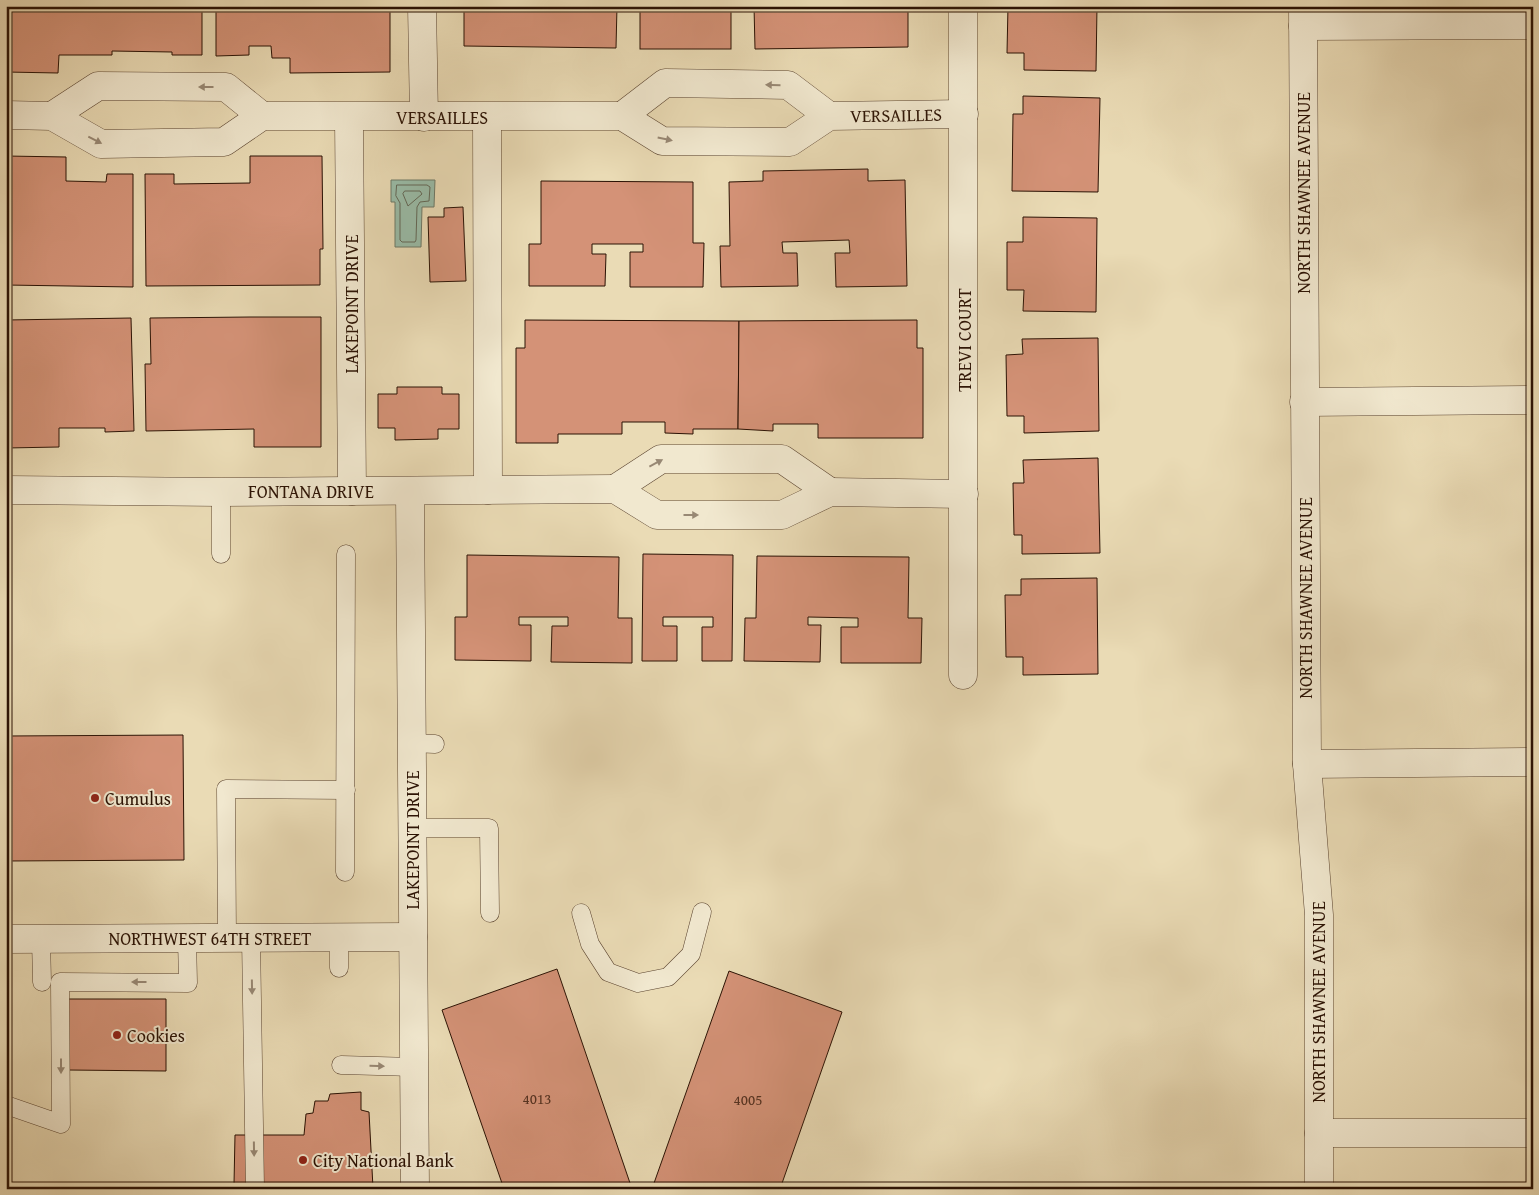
<svg xmlns="http://www.w3.org/2000/svg" width="1539" height="1195" font-family="'Gentium Book Plus',serif">
<style>
.water{fill:#99bca8;stroke:#6d7866}
.lines{fill:none;stroke-linecap:round;stroke-linejoin:round}
.shore{stroke:#626756;stroke-width:1}
.building{fill:#d49277;stroke:#2b1204}
.service-casing{stroke:#5b4430;stroke-width:19}
.minor-casing{stroke:#5b4430;stroke-width:29}
.service{stroke:#f1e8cf;stroke-width:18}
.minor{stroke:#f1e8cf;stroke-width:28}
.oneway{fill:#988874}
.poi-dot{fill:#8f2418;stroke:#f1e8cf;stroke-width:2}
.labels{text-anchor:middle;dominant-baseline:central;stroke-width:4;stroke-linejoin:round;paint-order:stroke}
.number-label{font-size:15px;fill:#553221}
.street-label{font-size:18px;fill:#2b1204;stroke:#f1e8cf}
.poi-label{font-size:18px;fill:#2b1204;stroke:#f1e8cf;text-anchor:start}
</style>
<rect width="100%" height="100%" fill="#eadbb5"/>
<filter id="stains"><feTurbulence type="fractalNoise" baseFrequency=".004" numOctaves="4"/><feColorMatrix values="0 0 0 0 .2 0 0 0 0 .09 0 0 0 0 .02 0 0 0 .5 -.17"/></filter>
<radialGradient id="worn" r=".72"><stop offset=".6" stop-color="#630" stop-opacity="0"/><stop offset="1" stop-color="#630" stop-opacity=".3"/></radialGradient>
<path class="water" d="M391 180H435L434 207H422L421 247H395V202H391Z"/>
<g class="lines">
<g class="shore">
<path d="M397 185H427L430 187 429 201 420 202 417 207 416 240 415 242H402L400 240V203L396 196Z"/>
<path d="M405 191H420L422 194 408 206 403 194Z"/>
</g>
</g>
<g class="building">
<path d="M6 6H202V55H172V52L112 51V55H59L58 73 6 72Z"/>
<path d="M216 6H390V72L290 73V58H272L271 46H249V55L216 56Z"/>
<path d="M464 6H617L616 48 464 46Z"/>
<rect x="640" y="6" width="91" height="43"/>
<path d="M754 6H908V47L755 49Z"/>
<path d="M1008 6H1097L1096 71 1024 70V53H1007Z"/>
<path d="M1023 96 1100 98 1098 192 1012 191 1013 114H1023Z"/>
<path d="M6 156 66 157V181L106 182 107 174H133V287L6 285Z"/>
<path d="M250 156H322L323 249H320V285L146 286 145 174H174V184L250 183Z"/>
<path d="M868 169V181L905 180 907 286 836 287 835 253H850L849 240 782 242 783 253H797L798 286 721 287 720 246H730L729 182 763 181V171Z"/>
<path d="M541 181 693 182V243H704L703 287H630V252H643V244H592V254H606L605 286H529V244H541Z"/>
<path d="M463 207 466 281 430 282 428 217H444V208Z"/>
<path d="M1023 217 1097 218 1096 312 1023 311 1024 290H1007V242H1023Z"/>
<path d="M250 317H321V447H254V429L146 431 145 364H151L150 318Z"/>
<path d="M131 318 134 431 105 432V428H59V447L6 448V320Z"/>
<path d="M525 320 739 321 738 429H693V434L665 433V422H622V434H558V443H516V348H525Z"/>
<path d="M917 320V348H923V438H818V424H773V431L738 429 739 321Z"/>
<path d="M1098 338 1099 431 1024 433V416H1007L1006 355 1023 354 1022 339Z"/>
<path d="M397 387H442V394H459V429H438V439L395 440V428H378V394H397Z"/>
<path d="M1098 458 1100 553 1022 554V535H1014L1013 483H1024L1023 460Z"/>
<path d="M643 554 733 555 732 661H702V627H713V617H663V626H677V661H642Z"/>
<path d="M467 555 619 557 618 618H632V663L551 662 552 626H568V617H519V625H531V661L455 660V617H467Z"/>
<path d="M757 556 909 557 908 618H922L921 663H841V627H858V618L808 617V625H821L820 662 744 661 745 618H756Z"/>
<path d="M1097 578 1098 674 1023 675V657H1006L1005 595H1021V579Z"/>
<path d="M183 735 184 860 6 861V736Z"/>
<path d="M557 969 631 1186 622 1189H504L442 1010Z"/>
<path d="M729 971 842 1012 780 1189H661L653 1186Z"/>
<path d="M68 999H166V1071L68 1070Z"/>
<path d="M361 1092V1110L369 1112 373 1188 234 1184 235 1135H304L306 1114 313 1113 315 1101H328L330 1094Z"/>
</g>
<g class="lines">
<g class="service-casing">
<g id="service">
<path d="M221 554V492"/>
<path d="M412 743 435 744"/>
<path d="M412 828H489L490 913"/>
<path d="M345 872 346 554"/>
<path d="M581 913 590 944 608 972 638 983 668 977 691 954 702 912"/>
<path d="M227 938 226 789 346 790"/>
<path d="M251 938 255 1189"/>
<path d="M339 938V968"/>
<path d="M41 939 42 982"/>
<path d="M341 1065 414 1067"/>
<path d="M6 1105 61 1124 60 982 188 983 187 938"/>
</g>
</g>
<g class="minor-casing">
<g id="minor">
<path d="M422 6 424 117"/>
<path d="M1303 6 1307 764 1319 915V1189"/>
<path d="M1303 26 1533 25"/>
<path d="M6 115 52 116 101 144 224 142 262 116H622L662 141 790 142 829 116 964 114"/>
<path d="M52 116 98 86 226 87 262 116"/>
<path d="M622 116 665 83 788 85 829 116"/>
<path d="M349 117 352 491"/>
<path d="M487 117 488 490"/>
<path d="M1304 402 1533 400"/>
<path d="M615 489 661 459H782L830 492"/>
<path d="M6 490 221 492 615 489 657 515H782L830 492 964 494"/>
<path d="M410 491 415 1189"/>
<path d="M963 675V6"/>
<path d="M1307 764 1533 762"/>
<path d="M6 939 413 937"/>
<path d="M1319 1133H1533"/>
</g>
</g>
<use href="#service" class="service"/>
<use href="#minor" class="minor"/>
</g>
<defs><path id="oneway-solid" d="M-6-.8H1V-3.2L6.5 0L1 3.2V.8H-6Z" transform="scale(1.25)"/></defs>
<g class="oneway">
<use href="#oneway-solid" transform="translate(773 85) rotate(-179)"/>
<use href="#oneway-solid" transform="translate(206 87) rotate(-180)"/>
<use href="#oneway-solid" transform="translate(665 139) rotate(12)"/>
<use href="#oneway-solid" transform="translate(95 140) rotate(27)"/>
<use href="#oneway-solid" transform="translate(656 463) rotate(-28)"/>
<use href="#oneway-solid" transform="translate(691 515)"/>
<use href="#oneway-solid" transform="translate(139 982) rotate(-180)"/>
<use href="#oneway-solid" transform="translate(252 987) rotate(89)"/>
<use href="#oneway-solid" transform="translate(61 1066) rotate(90)"/>
<use href="#oneway-solid" transform="translate(377 1066) rotate(1)"/>
<use href="#oneway-solid" transform="translate(254 1149) rotate(89)"/>
</g>
<g class="poi-dot">
<circle cx="95" cy="798" r="5"/>
<circle cx="117" cy="1035" r="5"/>
<circle cx="303" cy="1160" r="5"/>
</g>
<g class="labels">
<g class="number-label">
<text x="537" y="1098">4013</text>
<text x="748" y="1099">4005</text>
</g>
<g class="street-label">
<text transform="translate(896 115) rotate(-1)">VERSAILLES</text>
<text x="442" y="117">VERSAILLES</text>
<text transform="translate(1303 193) rotate(-90)">NORTH SHAWNEE AVENUE</text>
<text transform="translate(351 304) rotate(-90)">LAKEPOINT DRIVE</text>
<text transform="translate(964 340) rotate(-90)">TREVI COURT</text>
<text x="311" y="491">FONTANA DRIVE</text>
<text transform="translate(1305 598) rotate(-90)">NORTH SHAWNEE AVENUE</text>
<text transform="translate(412 840) rotate(-90)">LAKEPOINT DRIVE</text>
<text x="210" y="938">NORTHWEST 64TH STREET</text>
<text transform="translate(1318 1002) rotate(-90)">NORTH SHAWNEE AVENUE</text>
</g>
<g class="poi-label">
<text x="105" y="798">Cumulus</text>
<text x="127" y="1035">Cookies</text>
<text x="313" y="1160">City National Bank</text>
</g>
</g>
<rect width="1539" height="1195" fill="none" stroke="#eadbb5" stroke-width="25"/>
<rect x="8" y="8" width="1524" height="1180" fill="none" stroke="#2b1204" stroke-width="2.5"/>
<rect x="12" y="12" width="1514" height="1170" fill="none" stroke="#2b1204"/>
<rect width="100%" height="100%" filter="url(#stains)"/>
<rect width="100%" height="100%" fill="url(#worn)"/>
</svg>
